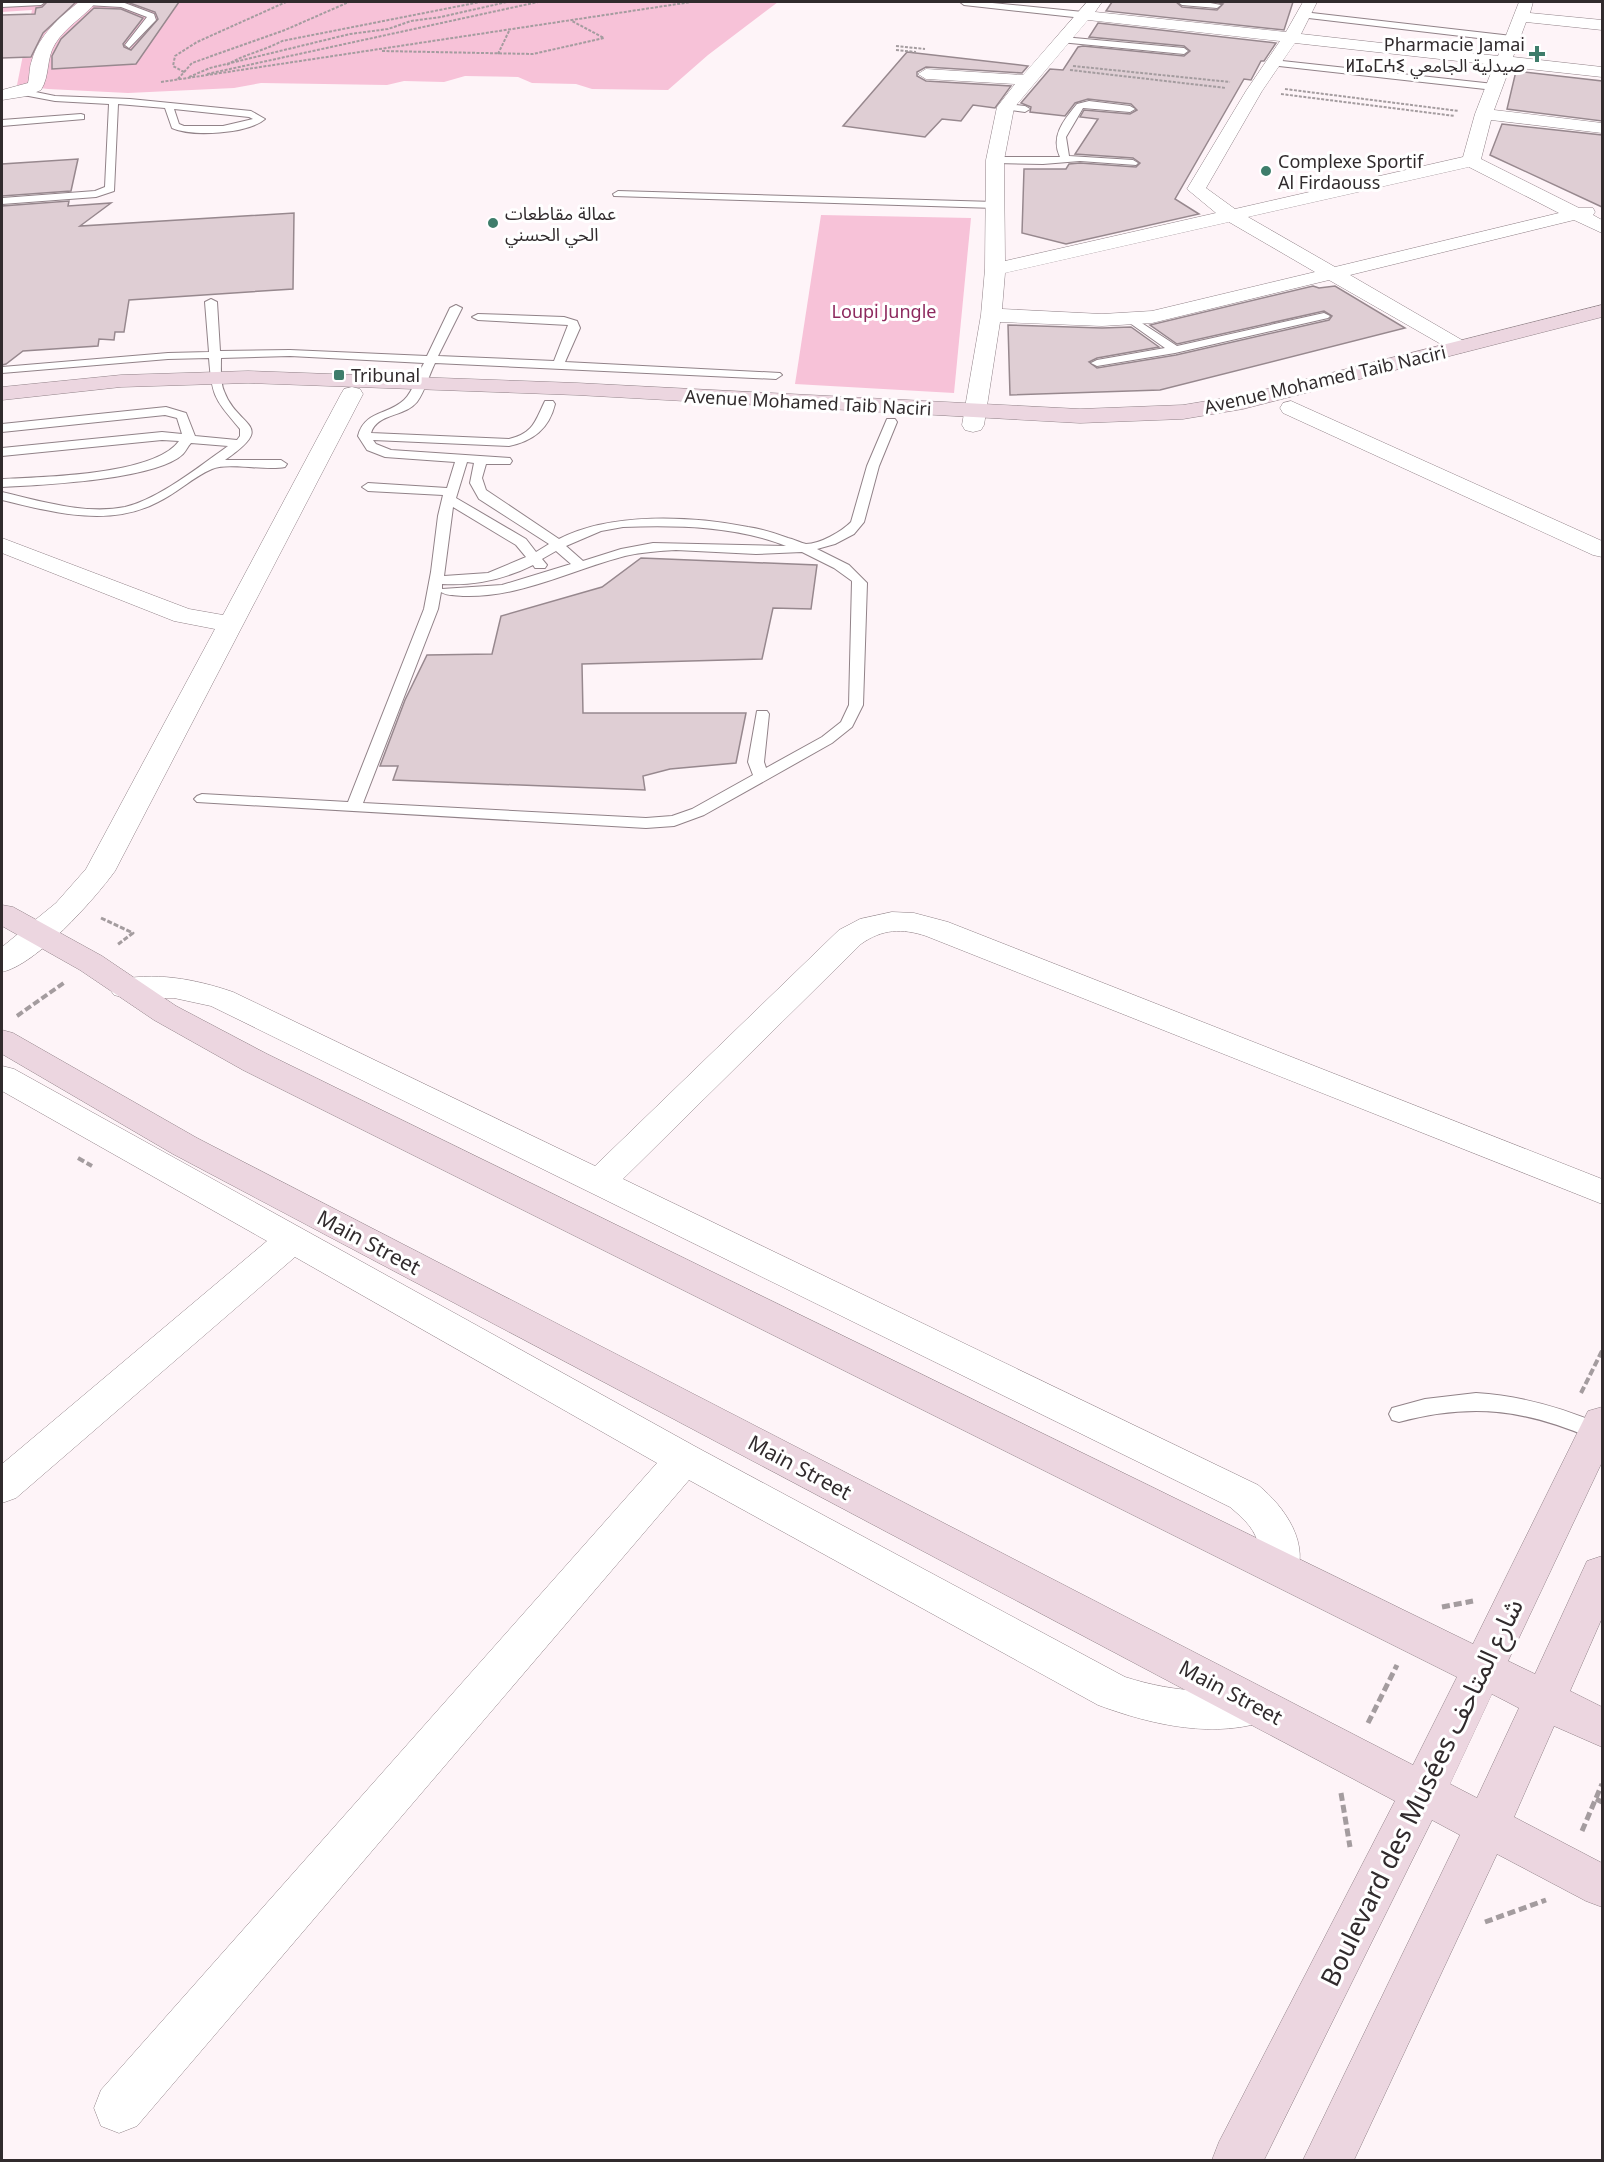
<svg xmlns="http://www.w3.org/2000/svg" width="1604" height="2162" font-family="'Noto Sans','Noto Sans Arabic','Noto Sans Tifinagh',sans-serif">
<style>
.green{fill:#f7c2d8}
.building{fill:#dfced4;stroke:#97888e;stroke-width:1.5}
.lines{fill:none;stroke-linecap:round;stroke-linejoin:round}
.lane-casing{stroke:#918288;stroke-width:2}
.street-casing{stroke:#918288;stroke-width:1}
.secondary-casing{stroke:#918288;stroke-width:1}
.path-far3{stroke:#a49c9f;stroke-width:2;stroke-dasharray:3 1.5;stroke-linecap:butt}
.path-far2{stroke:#a49c9f;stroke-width:3;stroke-dasharray:5 2;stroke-linecap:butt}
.path-far1{stroke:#a49c9f;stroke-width:4;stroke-dasharray:7 3;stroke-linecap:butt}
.path{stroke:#a49c9f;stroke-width:5;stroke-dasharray:8 4;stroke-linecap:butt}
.lane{fill:#fff;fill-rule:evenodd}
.street{fill:#fff;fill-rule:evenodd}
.secondary{fill:#ecd6e0;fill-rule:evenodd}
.poi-dot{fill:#3e7d6b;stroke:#fff;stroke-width:2}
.labels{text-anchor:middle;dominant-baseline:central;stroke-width:6;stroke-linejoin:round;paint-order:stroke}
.far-poi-label{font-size:18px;fill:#312b2d;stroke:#fff;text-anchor:start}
.far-park-label{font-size:18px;fill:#8d295e;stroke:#fff}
.far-street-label{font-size:18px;fill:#312b2d;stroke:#fff}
.street-label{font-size:21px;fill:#312b2d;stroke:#fff}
.near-street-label{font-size:26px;fill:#312b2d;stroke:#fff}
</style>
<rect width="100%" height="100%" fill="#fef4f8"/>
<g class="green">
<path d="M2 2H778L708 55 668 90 592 89 576 84 532 83 518 77 465 76 444 82 404 81 387 85 261 83 234 88 128 93 48 89 17 85 32 10 2 12Z"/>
<path d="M821 215 971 218 954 393 795 384Z"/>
</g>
<g class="building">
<path d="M47 2H76L43 33 31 57 2 58V15L35 14 36 8 42 7Z"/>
<path d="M127 2H179L136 64 52 69V56L61 39 94 8 121 9 143 18 123 44 124 47 131 50 158 19 155 12Z"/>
<path d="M1112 2H1176L1182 7 1217 10 1223 4 1215 2H1293L1284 30 1106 11Z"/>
<path d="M1098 23 1276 43 1264 61H1261L1251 80 1244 79 1175 199 1199 214 1066 244 1022 233 1024 169H1066L1069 164 1080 163 1136 167 1140 163 1133 158 1075 154 1098 119 1080 117 1084 110 1130 114 1137 110 1131 104 1088 99 1075 103 1065 116 1030 112 1031 107 1021 103 1050 69 1063 70 1078 47 1083 46 1184 56 1190 51 1184 46 1089 37Z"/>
<path d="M907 52 1028 66 1022 73 926 67 917 72V76L926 81 1011 86 995 108 973 105 961 121 942 119 925 137 843 126Z"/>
<path d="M1516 71 1602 81V121L1507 109Z"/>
<path d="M1502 124 1602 135V207L1490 155Z"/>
<path d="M78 159 71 191 2 196V164Z"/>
<path d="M69 201 68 206 111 203 80 226 294 213 293 289 129 300 124 332H115L114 340 99 339 98 346 23 351 6 364 2 365V206Z"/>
<path d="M1313 286 1319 288 1335 286 1405 328 1160 390 1010 395 1008 325 1102 328 1131 327 1159 347 1097 358 1089 362 1097 368 1176 355 1329 320 1332 316 1324 311 1177 344 1150 325Z"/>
<path d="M641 558 817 565 811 609 773 608 762 659 582 664 583 713H746L736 763 670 769 643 776 645 790 393 780 398 766H380L405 700 427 655 492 654 501 616 602 587Z"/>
</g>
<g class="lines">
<g class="lane-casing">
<g id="lane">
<path d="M2 2H45L41 5 2 7Z"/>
<path d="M83 2H122L154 14 156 20 129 48 125 45 147 17 121 7 87 5Z"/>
<path d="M960 2H982L1083 12 1087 15 1083 18 964 5Z"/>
<path d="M1178 2H1205L1221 5 1217 8 1182 5Z"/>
<path d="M1303 12 1512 36 1516 39 1512 42 1300 17V13Z"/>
<path d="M1063 37 1184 48 1188 51 1184 54 1060 42 1059 40Z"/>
<path d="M1273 60 1494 84 1499 87 1494 90 1270 65V61Z"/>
<path d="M21 89 55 96 130 99 251 111 265 119C248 134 192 137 172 128L165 108 118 104 114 191 96 197 2 204V198L95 191 105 187 109 104 55 101 18 94V90ZM174 109 249 117 253 119 223 126H184L179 124Z"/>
<path d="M1089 101 1130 106 1135 109 1130 112 1083 108 1066 137 1069 156 1133 160 1138 163 1136 165 1080 161 1043 164 995 163 990 160 995 157H1060C1050 136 1064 120 1077 104Z"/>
<path d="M1006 104 1025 106 1030 109 1025 112 1003 109V105Z"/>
<path d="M81 114 84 115V119L2 126V120Z"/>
<path d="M618 191 995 202 1000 205 995 208 614 196 613 194Z"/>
<path d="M211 299 217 302 220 351 290 350 427 356 450 308 456 305 462 308 438 356 554 361 568 325 478 320 472 317 478 314 564 317 577 321 580 328 565 362 780 373 782 375 776 379 435 363C429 375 425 391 417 402 405 417 377 413 371 433L509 439C534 433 535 421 545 401H553L555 404C549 429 533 441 509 446L373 440 376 444 391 450 510 458 512 461 510 464H486L482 478 486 490 559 539C611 512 691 516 748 527 762 529 775 533 788 538 794 539 800 543 806 544 820 544 841 532 851 522L867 466 887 419H895L897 422 879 466 864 522 854 534 835 544 817 549 849 565 867 583 863 705 852 727 832 743 704 815 674 826 646 828 197 802 194 799 197 796 202 794 348 802 424 609 431 572 438 516 443 495 368 491 362 487 368 483 447 488 455 462 385 457 367 450 358 436C364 411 388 415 404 400 413 392 418 373 424 363L290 356 221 358C221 368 220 382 224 391 238 429 278 423 225 460H281L287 464 285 467C266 471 228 462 212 469 193 477 177 493 158 502 109 528 52 512 2 500V492C40 501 86 515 125 507 159 499 200 466 228 446L191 443C188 446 186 451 183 454 156 480 41 485 2 487V479C43 477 155 475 179 441L162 440 2 456V448L162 432 182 434 177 418 165 415 2 432V424L166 407 186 413 195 436 237 440 240 436V429C215 399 212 398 209 358L168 359 2 373V367L168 353 209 352 205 302ZM467 462 474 463 470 483 479 499 549 544 536 552 526 539 456 498ZM453 507 516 545 526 557 488 573 444 576ZM623 527C676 525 736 526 786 546L653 543 621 549 583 561 566 546 601 531ZM676 550 756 554 802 552 834 568 852 581 849 705 841 722 822 737 766 768 764 762 769 714 767 711H757L748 762 753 775 692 809 672 816 646 818 363 803 438 609 441 592C447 596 455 595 463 596 520 598 571 570 625 556 642 552 659 551 676 550ZM556 551 571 564 502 585 442 589V584C474 586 505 579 533 565L535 568H545L547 565 542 559Z"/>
<path d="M1324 313 1330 316 1328 318 1175 353 1097 366 1091 363 1097 360 1165 348 1127 321V317L1131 316 1177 346Z"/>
<path d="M1476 1393C1521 1396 1561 1407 1602 1425V1439L1598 1440 1591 1438C1523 1409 1471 1403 1399 1422L1392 1420 1389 1414 1392 1408 1425 1399Z"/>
</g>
</g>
<g class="street-casing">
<g id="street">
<path d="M79 2H96C84 17 65 27 55 44 46 58 50 76 41 90L27 96 2 100V90L28 83C30 75 29 67 32 60 39 35 60 17 79 2Z"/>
<path d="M1087 2H1102L1095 12 1286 32 1303 2H1317L1301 34 1498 56 1519 2H1533L1530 13 1602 20V30L1526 22 1513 57 1602 67V77L1510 67 1494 110 1602 123V133L1491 120 1481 159 1579 208H1593L1595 212 1593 215 1602 220V233L1574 220 1350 275 1467 343 1470 347 1467 351 1460 353 1453 351 1329 280 1152 323 1102 326 1000 322 984 425 981 430 973 432 965 430 962 425 981 315 985 269 986 160 997 107 1015 84 926 79 918 74 926 69 1023 75ZM1088 20 1280 41 1246 91 1187 189 1216 213 1005 261 1004 160 1014 108ZM1295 43 1494 65 1475 114 1463 157 1235 209 1206 188 1262 91ZM1469 167 1559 213 1335 267 1248 217ZM1229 222 1315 272 1152 311 1102 314 1002 309 1005 273Z"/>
<path d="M352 387 360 389 363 394 115 871C94 900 36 965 2 972V947L56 903 86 869 215 629 174 621 2 553V538L189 609 223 615 341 394 344 389Z"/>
<path d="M1291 401 1602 541V557L1593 555 1283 413 1280 408 1283 403Z"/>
<path d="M892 912 914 913 948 922 1602 1179V1204L926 936C902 928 882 929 861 944L623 1179 1258 1485C1285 1507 1312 1545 1294 1581L1280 1586 1266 1581C1260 1570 1261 1562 1259 1549 1257 1530 1244 1519 1230 1507L211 1006 174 998H125L114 995 109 988 114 981C153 971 195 979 233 992L595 1166 839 930 860 919Z"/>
<path d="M2 1066 14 1069 698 1448 1125 1677C1150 1685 1176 1690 1203 1691 1227 1691 1250 1684 1272 1693L1279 1706 1272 1719C1216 1740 1152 1725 1098 1705L689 1480 137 2126 119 2133 101 2126 94 2108 101 2090 657 1463 295 1257 16 1498 2 1503V1464L267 1241 2 1091Z"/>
</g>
</g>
<g class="secondary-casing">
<g id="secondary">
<path d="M1602 305V317L1243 409 1183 419 1080 423 577 395 248 383 121 387 2 400V387L121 375 248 371 577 383 1080 409 1183 405 1243 395Z"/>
<path d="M2 905 13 907 102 956 176 1006 267 1054 1473 1644 1588 1411 1602 1407V1462L1508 1661 1535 1674 1587 1561 1602 1556V1618L1570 1691 1602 1707V1747L1554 1726 1514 1817 1602 1863V1907L1586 1901 1497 1854 1354 2160H1303L1460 1835 1432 1820 1264 2160H1212L1219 2142 1395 1801 173 1154 2 1054V1030L13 1033 197 1138 1413 1765 1457 1677 243 1070 154 1020 80 970 2 926ZM1492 1694 1519 1708 1477 1798 1450 1784Z"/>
</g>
</g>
<g class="path-far3">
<path d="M896 46 925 49"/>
<path d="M896 50 916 52"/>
<path d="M382 51 533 54 604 38 572 21"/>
<path d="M498 54 509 31"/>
<path d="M227 65C244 54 264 51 282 41L480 2"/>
<path d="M1073 66 1230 82"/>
<path d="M1070 70 1226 88"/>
<path d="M184 72 173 66 175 56 197 42 286 2"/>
<path d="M207 74 538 2"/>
<path d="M189 77 210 68 350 34 388 29 411 21 441 17 507 2"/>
<path d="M178 79 192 63 285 30 349 2"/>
<path d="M161 82 691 2"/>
<path d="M1285 89 1459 111"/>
<path d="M1281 94 1455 116"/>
</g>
<path class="path-far2" d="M101 918 133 933 117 945"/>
<g class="path-far1">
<path d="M17 1016 65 982"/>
<path d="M78 1158 92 1166"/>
<path d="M1581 1393 1602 1351"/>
</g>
<g class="path">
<path d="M1442 1607 1473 1601"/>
<path d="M1368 1723 1397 1665"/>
<path d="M1341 1793 1350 1847"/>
<path d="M1596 1799 1602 1802"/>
<path d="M1582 1831 1602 1784"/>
<path d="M1485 1922 1546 1900"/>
</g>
<use href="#lane" class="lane"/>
<use href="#street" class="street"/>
<use href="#secondary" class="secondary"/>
</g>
<g class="poi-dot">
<path d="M1534 45h6v6h6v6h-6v6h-6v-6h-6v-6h6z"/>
<circle cx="1266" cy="171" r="6"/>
<circle cx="493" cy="223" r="6"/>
<rect x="333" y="369" width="12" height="12" rx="3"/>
</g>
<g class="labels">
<g class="far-poi-label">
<text x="1525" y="44" text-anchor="end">Pharmacie Jamai<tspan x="1525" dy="21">ⵍⵊⴰⵎⵄⵉ صيدلية الجامعي</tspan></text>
<text x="1278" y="161">Complexe Sportif<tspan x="1278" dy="21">Al Firdaouss</tspan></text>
<text x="505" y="213">عمالة مقاطعات<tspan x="505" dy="21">الحي الحسني</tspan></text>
<text x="351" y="375">Tribunal</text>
</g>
<g class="far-park-label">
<text x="884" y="311">Loupi Jungle</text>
</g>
<g class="far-street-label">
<text transform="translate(1325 379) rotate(-13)">Avenue Mohamed Taib Naciri</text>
<text transform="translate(808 402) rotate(3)">Avenue Mohamed Taib Naciri</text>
</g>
<g class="street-label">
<text transform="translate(369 1242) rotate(28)">Main Street</text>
<text transform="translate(800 1467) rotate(28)">Main Street</text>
<text transform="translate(1231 1692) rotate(28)">Main Street</text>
</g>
<g class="near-street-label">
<text transform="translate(1421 1792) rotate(-64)">Boulevard des Musées شارع المتاحف</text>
</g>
</g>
<rect width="1604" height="2162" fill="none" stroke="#312b2d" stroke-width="6"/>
</svg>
